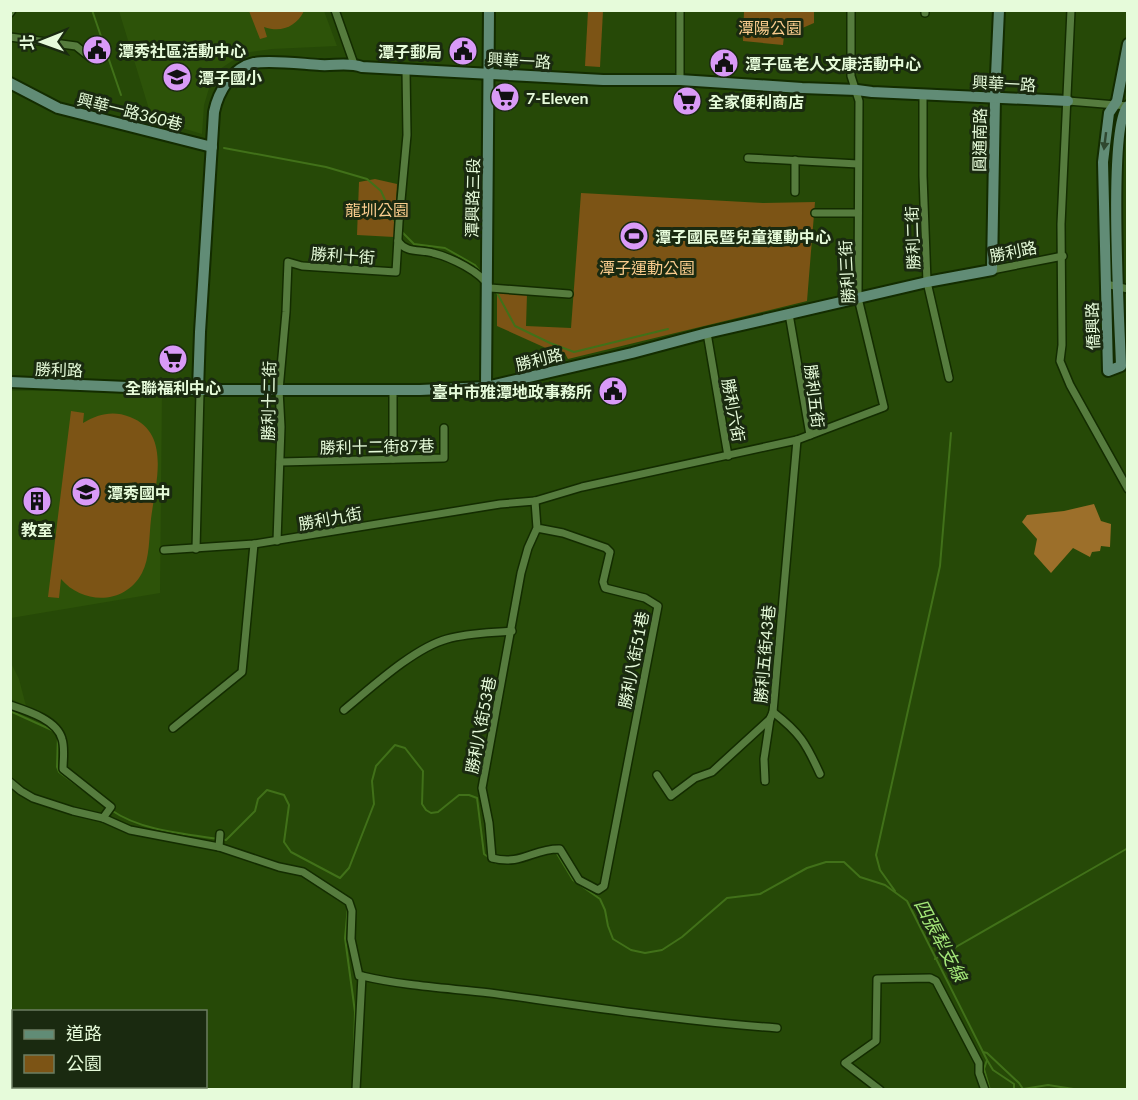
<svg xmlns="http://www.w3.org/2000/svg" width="1138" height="1100" font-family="Lato,'Noto Sans TC',sans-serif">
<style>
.built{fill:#2d5309}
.green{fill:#7c5415}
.forest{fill:#9c6f2a}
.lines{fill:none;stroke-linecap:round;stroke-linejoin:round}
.stream{stroke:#417119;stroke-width:2}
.street-casing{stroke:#132c00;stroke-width:10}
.secondary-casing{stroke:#132c00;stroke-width:14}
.street{stroke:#567c3e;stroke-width:7}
.secondary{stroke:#618c76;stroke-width:10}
.oneway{fill:#2f472f}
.labels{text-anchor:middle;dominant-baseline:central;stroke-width:6;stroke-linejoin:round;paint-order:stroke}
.park-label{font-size:16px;fill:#facc8e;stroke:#1a2a10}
.poi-label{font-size:16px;font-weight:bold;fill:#e6fbda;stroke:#1a2a10;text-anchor:start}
.street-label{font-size:16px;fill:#e6fbda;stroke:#1a2a10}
.water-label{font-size:18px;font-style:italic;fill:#a4e879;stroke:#1a2a10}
</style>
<rect width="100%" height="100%" fill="#264907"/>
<g class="built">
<path d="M119 11H324L337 46 272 49 250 52 235 59 220 69 210 85 204 105 202 134 152 119Z"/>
<path d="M10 391H162L160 593 11 618Z"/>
<path d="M10 661 19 679 26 706 11 699Z"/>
</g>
<g class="green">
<path d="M249 11V10L304 11C296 27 281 33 264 27L267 37 260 39Z"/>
<path d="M588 11H603L600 67 585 66Z"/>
<path d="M744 11H814V23L784 36 783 45 743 41Z"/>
<path d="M1114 116 1117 119 1111 163 1114 256 1112 276 1110 274 1107 162Z"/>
<path d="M375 179 397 184 394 237 357 235 359 182Z"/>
<path d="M581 193 763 203 815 202 807 301 568 359 564 352 548 349 497 326V293L527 294 526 326 571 328Z"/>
<path d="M71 411 84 413 83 423C98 414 113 410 130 417 172 433 155 485 151 519 149 536 150 558 142 573 125 605 83 605 61 579L59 598 48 597Z"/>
</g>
<path class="forest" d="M1094 504 1101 521 1111 524 1110 547 1101 546 1100 551 1092 552 1090 557 1073 548 1051 573 1034 554 1037 539 1022 522 1027 515 1064 511Z"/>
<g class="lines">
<g class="stream">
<path d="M92 10 121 95"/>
<path d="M224 148 326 167 367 179 381 191 396 224"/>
<path d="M401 231 414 244 445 248 475 265 483 275"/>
<path d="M496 291 515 326 550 343 574 352 668 329"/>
<path d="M10 711 54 731"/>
<path d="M58 735 57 767 59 772 101 803"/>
<path d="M111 810C143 832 188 834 226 840L255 811 258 799 267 790 284 795 289 805 284 842 291 852 340 878 349 868 374 804 372 781 376 766 395 745 405 748 423 771 422 804 426 810 431 813 438 812 459 795H469L477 798 484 854 496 863H501"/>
<path d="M556 852 573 880 600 899 605 910 608 926 613 939 631 950 645 953 662 950 682 937 727 898 760 894 807 868 826 862H844L860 877 885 885 907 901 987 1060 993 1070 1014 1084V1090"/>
<path d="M524 861 544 854"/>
<path d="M319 887 348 906 345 938 355 1012 353 1087"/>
<path d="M895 891 880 870 876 855 940 566 951 433"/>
<path d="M935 959 1128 848"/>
<path d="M983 1052 987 1053 1019 1083 1023 1089 1048 1085 1080 1090"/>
<path d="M987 1060 984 1069 990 1090"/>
</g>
<g class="street-casing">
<g id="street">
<path d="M335 10 354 64"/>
<path d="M1071 10 1061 224 1062 345 1060 361 1070 385 1128 489"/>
<path d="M10 13 12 10"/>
<path d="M925 13V10"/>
<path d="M10 37 76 46 91 58"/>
<path d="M680 80V10"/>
<path d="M923 94V176L927 282 949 378"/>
<path d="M1068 101 1128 106"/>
<path d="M748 158 858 164"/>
<path d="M795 160V192"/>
<path d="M815 213H858"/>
<path d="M398 241C407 254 420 249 433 253 450 257 482 272 490 288L569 294"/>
<path d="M992 270 1063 256"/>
<path d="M1106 284 1128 289"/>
<path d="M789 314 810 435"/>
<path d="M707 333 728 456"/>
<path d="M393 459V390"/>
<path d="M280 462 444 458V428"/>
<path d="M535 501 537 528 528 548 521 573 482 788 489 823 492 858C522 866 534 848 560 849L579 880 598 890 604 886 658 606 645 598 605 588 603 582 610 552 606 548 563 533 537 528"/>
<path d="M277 541 281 427 279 390 286 312 288 262 302 266 396 272 399 222 407 135 406 70"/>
<path d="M196 549 200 392 198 390"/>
<path d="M164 550 254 544 500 504 535 501 582 487 797 440 884 407 858 298 859 101 851 76V10"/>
<path d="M10 705C28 711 57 720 62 739 65 748 63 760 63 769L111 807 103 818"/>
<path d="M344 710C372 687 414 648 447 639 468 633 491 633 512 631"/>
<path d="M773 712C800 733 806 743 820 774"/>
<path d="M173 728 242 672 254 544"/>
<path d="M657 775 671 796 695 778 712 772 770 719 773 712 797 440"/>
<path d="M765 781 764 759 770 719"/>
<path d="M10 782 21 791 33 798 73 811 103 818 130 830 219 847 279 867 303 872 349 902 352 911 351 939 359 976H362L356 1090"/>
<path d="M219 847 220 834"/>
<path d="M362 976C405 986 447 988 490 993 585 1006 680 1021 777 1028"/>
<path d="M880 1090 845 1063 876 1041 877 979 930 978 936 981 979 1063V1073L985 1090"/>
</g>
</g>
<g class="secondary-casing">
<g id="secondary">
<path d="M1128 44 1117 101 1109 113 1103 162 1108 371 1121 366C1120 327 1107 125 1128 106"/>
<path d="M10 83 58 108 212 147"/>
<path d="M10 382 198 390H420L486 387 632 353 707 333 927 282 992 270 995 97 999 10"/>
<path d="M486 387 489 10"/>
<path d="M198 390 200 332 214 112C218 92 232 68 254 63 271 60 302 64 320 65 334 66 349 62 362 67L603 80H680L802 88 857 90 872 92 1068 101"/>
</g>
</g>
<use href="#street" class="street"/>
<use href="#secondary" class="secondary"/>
</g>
<defs><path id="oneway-solid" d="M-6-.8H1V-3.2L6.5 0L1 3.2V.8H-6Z" transform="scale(1.5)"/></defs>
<use class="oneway" href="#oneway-solid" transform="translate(1105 141) rotate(97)"/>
<defs>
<g id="civic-disc" transform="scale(1.5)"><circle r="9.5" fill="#d99af7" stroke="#1a2a10"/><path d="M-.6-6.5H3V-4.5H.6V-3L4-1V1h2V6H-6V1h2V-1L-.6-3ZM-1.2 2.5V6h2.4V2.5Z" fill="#111"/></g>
<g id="school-disc" transform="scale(1.5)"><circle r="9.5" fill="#d99af7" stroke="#1a2a10"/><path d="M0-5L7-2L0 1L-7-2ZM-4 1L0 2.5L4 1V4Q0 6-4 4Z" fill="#111"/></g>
<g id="supermarket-disc" transform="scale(1.5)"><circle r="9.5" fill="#d99af7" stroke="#1a2a10"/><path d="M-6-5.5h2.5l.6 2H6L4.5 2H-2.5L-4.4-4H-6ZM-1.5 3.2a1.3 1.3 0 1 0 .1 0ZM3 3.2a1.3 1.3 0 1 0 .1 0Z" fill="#111"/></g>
<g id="stadium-disc" transform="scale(1.5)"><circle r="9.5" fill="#d99af7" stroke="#1a2a10"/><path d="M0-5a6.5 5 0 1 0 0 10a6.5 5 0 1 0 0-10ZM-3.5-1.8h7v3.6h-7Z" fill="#111"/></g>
<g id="building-disc" transform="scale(1.5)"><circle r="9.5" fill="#d99af7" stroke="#1a2a10"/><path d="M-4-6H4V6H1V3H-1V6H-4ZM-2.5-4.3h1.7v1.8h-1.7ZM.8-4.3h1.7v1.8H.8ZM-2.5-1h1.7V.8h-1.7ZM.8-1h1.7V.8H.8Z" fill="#111"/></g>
</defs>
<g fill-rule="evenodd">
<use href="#civic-disc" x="97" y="50"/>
<use href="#civic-disc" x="463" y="51"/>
<use href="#civic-disc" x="724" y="63"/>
<use href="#school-disc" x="177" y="77"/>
<use href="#supermarket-disc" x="505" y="97"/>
<use href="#supermarket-disc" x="687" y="101"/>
<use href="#stadium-disc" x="634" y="236"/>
<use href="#supermarket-disc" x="173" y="359"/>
<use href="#civic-disc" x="613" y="391"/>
<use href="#school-disc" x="86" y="492"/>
<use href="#building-disc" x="37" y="501"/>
</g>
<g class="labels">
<g class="park-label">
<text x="770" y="27">潭陽公園</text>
<text x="377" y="209">龍圳公園</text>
<text x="647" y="267">潭子運動公園</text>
</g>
<g class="poi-label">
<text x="118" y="50">潭秀社區活動中心</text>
<text x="442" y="51" text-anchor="end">潭子郵局</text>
<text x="745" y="63">潭子區老人文康活動中心</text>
<text x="198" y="77">潭子國小</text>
<text x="526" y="97">7-Eleven</text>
<text x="708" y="101">全家便利商店</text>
<text x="655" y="236">潭子國民暨兒童運動中心</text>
<text x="173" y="387" text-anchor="middle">全聯福利中心</text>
<text x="592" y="391" text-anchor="end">臺中市雅潭地政事務所</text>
<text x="107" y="492">潭秀國中</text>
<text x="37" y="529" text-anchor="middle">教室</text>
</g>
<g class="street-label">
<text transform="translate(519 60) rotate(3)">興華一路</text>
<text transform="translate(1004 83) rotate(3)">興華一路</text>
<text transform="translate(130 111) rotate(14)">興華一路360巷</text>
<text transform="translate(979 140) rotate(-89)">圓通南路</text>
<text transform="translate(472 198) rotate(-89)">潭興路三段</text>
<text transform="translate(912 238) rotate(-92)">勝利二街</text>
<text transform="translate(1013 251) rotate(-11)">勝利路</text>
<text transform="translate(343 255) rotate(4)">勝利十街</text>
<text transform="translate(846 272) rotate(-93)">勝利三街</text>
<text transform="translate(1092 326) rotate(-92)">僑興路</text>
<text transform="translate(539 359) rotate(-14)">勝利路</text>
<text transform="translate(59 369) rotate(2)">勝利路</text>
<text transform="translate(815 396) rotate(83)">勝利五街</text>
<text transform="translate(268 401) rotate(-89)">勝利十二街</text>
<text transform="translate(734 410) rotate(80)">勝利六街</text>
<text transform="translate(377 446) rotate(-1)">勝利十二街87巷</text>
<text transform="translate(330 518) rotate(-10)">勝利九街</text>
<text transform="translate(764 654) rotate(-85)">勝利五街43巷</text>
<text transform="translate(633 660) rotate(-79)">勝利八街51巷</text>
<text transform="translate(480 725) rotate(-79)">勝利八街53巷</text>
</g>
<g class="water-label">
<text transform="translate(941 940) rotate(62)">四張犁支線</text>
</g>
</g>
<rect width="1138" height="1100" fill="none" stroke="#e6fbda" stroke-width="24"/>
<rect x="12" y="1010" width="195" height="78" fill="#1a2a10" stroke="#6c7e61" stroke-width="1.5"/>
<rect x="24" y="1030" width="30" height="9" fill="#618c76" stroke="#6c7e61" stroke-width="1.5"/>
<text x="66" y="1040" font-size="18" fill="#e6fbda">道路</text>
<rect x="24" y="1055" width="30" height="18" fill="#7c5415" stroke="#6c7e61" stroke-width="1.5"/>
<text x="66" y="1070" font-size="18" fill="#e6fbda">公園</text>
<g transform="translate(42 42) rotate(269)" stroke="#1a2a10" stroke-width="4.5" paint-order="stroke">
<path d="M0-4.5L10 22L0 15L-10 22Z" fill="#e6fbda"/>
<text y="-9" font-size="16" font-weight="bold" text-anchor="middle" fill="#e6fbda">北</text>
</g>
</svg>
